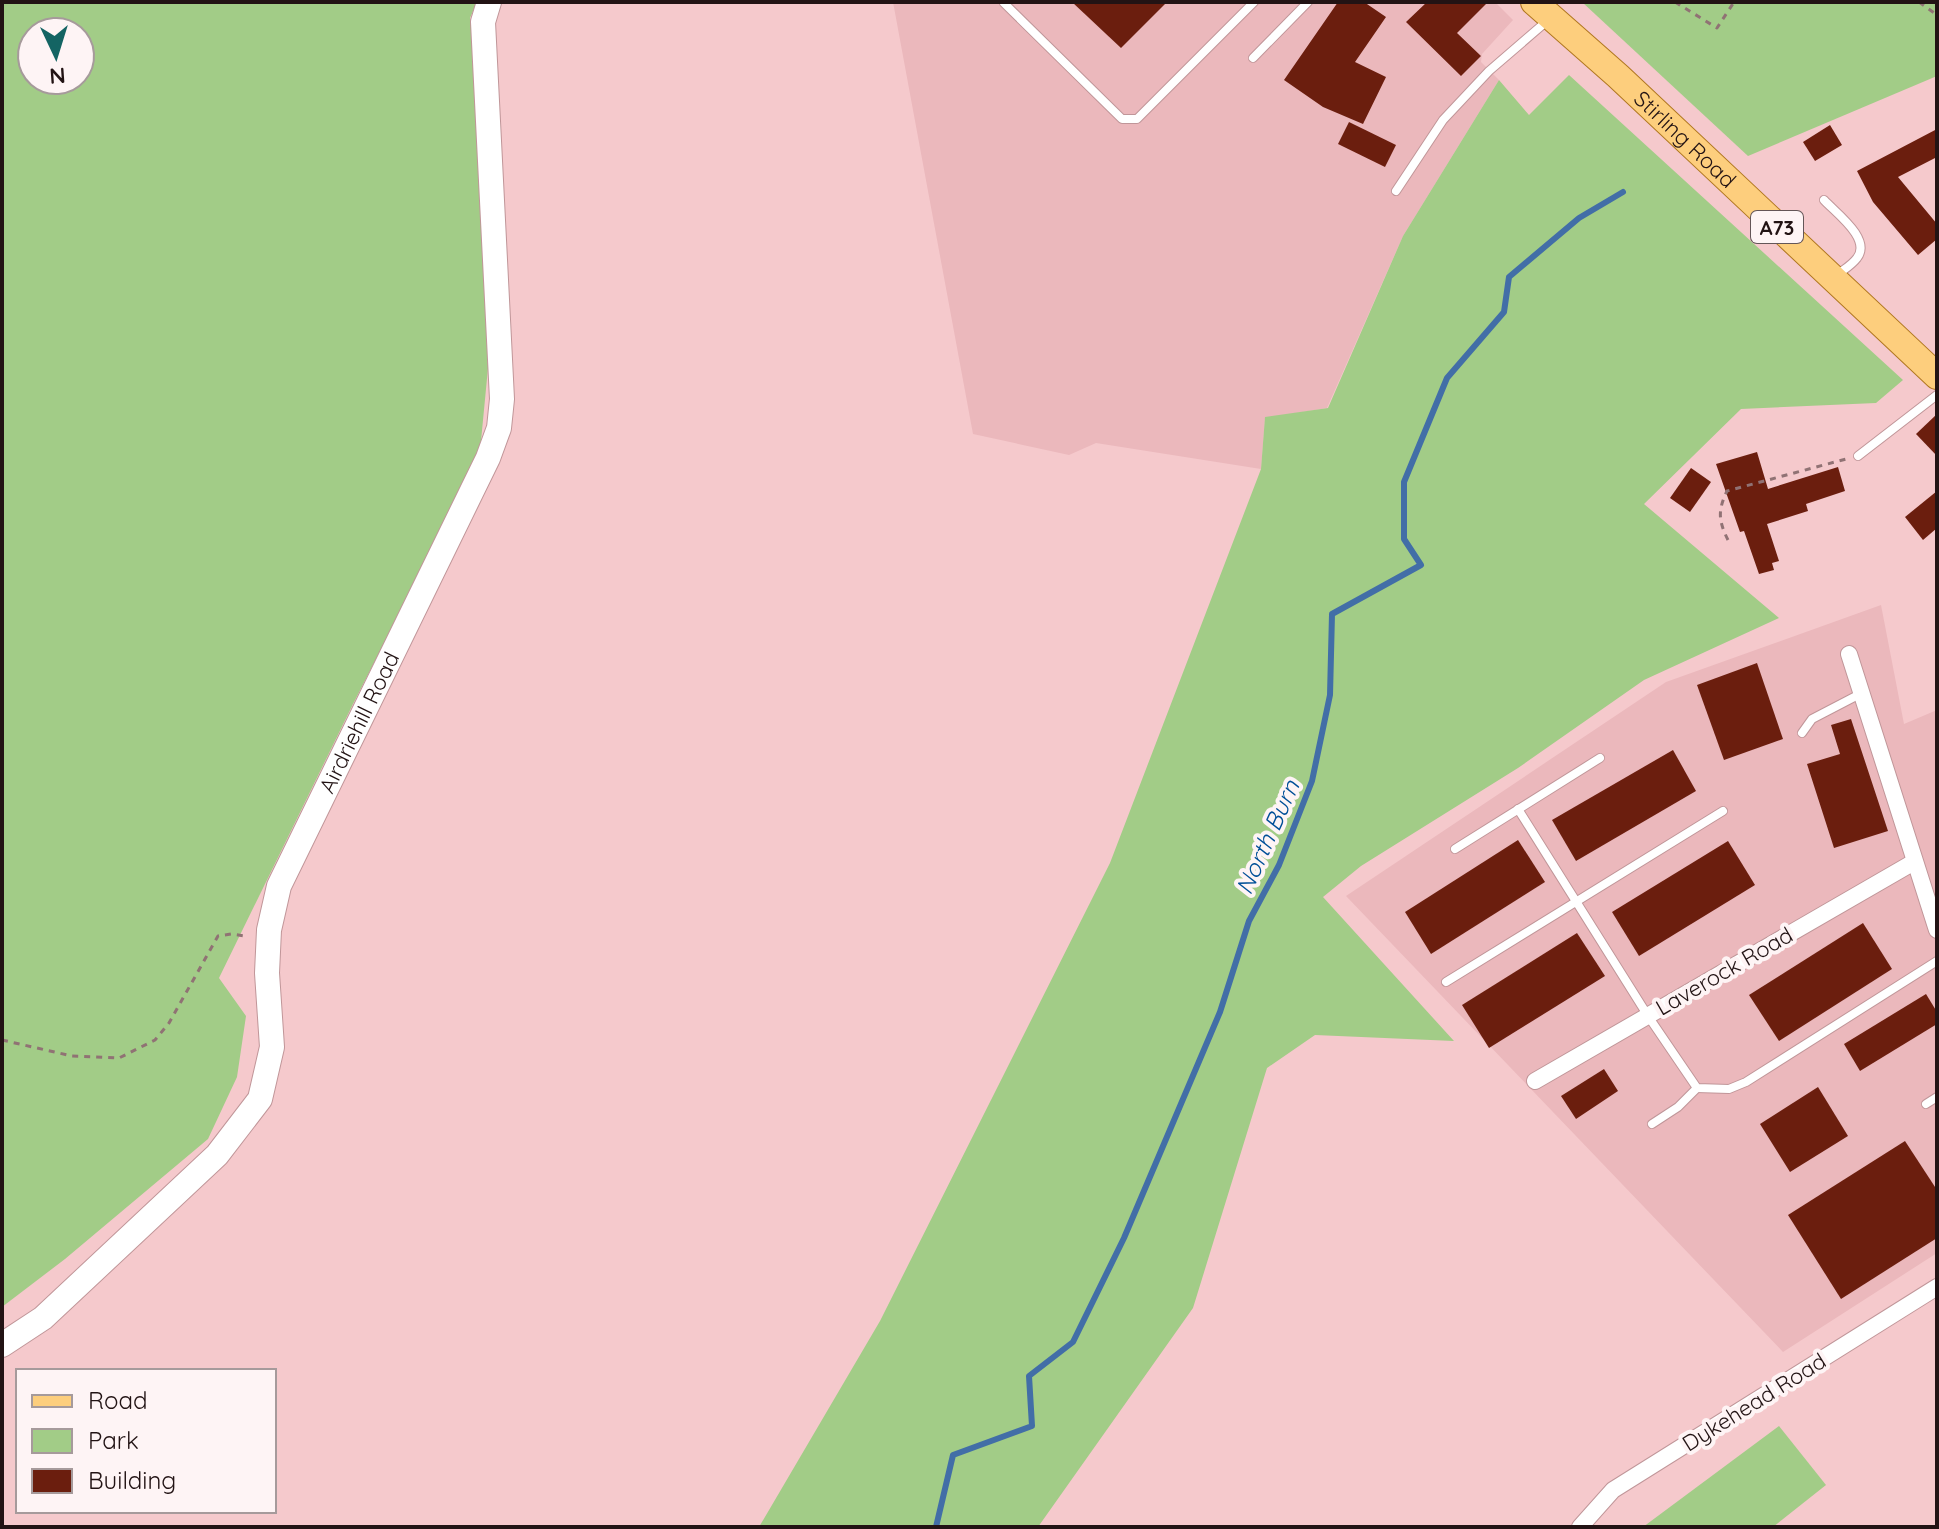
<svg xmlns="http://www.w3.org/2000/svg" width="1939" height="1529" font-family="Quicksand,sans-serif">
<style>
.built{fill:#ebb8bc}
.green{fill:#a2cc87;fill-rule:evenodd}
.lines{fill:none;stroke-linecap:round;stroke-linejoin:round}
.stream{stroke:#426ea7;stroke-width:6}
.building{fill:#6b1e0e}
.lane-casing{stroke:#c09699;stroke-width:10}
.street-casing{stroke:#c09699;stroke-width:18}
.secondary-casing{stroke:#c09699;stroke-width:26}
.primary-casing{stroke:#b07720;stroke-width:28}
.path{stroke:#907274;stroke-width:3;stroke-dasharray:6 6;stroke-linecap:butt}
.lane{stroke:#fff;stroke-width:8}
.street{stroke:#fff;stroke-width:16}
.secondary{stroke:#fff;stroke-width:24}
.primary{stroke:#fdce7d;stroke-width:26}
.labels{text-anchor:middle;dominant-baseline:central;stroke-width:8;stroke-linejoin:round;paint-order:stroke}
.shield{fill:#fef4f5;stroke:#645658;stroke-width:2}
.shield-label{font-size:20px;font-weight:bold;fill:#221314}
.street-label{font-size:22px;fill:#221314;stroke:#fef4f5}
.water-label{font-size:24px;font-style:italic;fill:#004f98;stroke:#fef4f5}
</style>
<rect width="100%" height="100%" fill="#f5c9cc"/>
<g class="built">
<path d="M893 2H1495L1513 20 1482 54 1481 62 1499 80 1403 236 1327 408 1265 418 1261 469 1096 443 1069 455 973 434Z"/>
<path d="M1881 605 1904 724 1937 710V1253L1783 1352 1346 896 1666 682Z"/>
</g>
<g class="green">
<path d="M2 2H477L470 18 474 49 488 368 481 441 468 479 353 704 219 978 246 1016 237 1077 208 1139 65 1259 2 1307ZM32 32H80V80H32Z"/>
<path d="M1582 2H1937V76L1748 156Z"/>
<path d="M1569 75 1903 380 1876 403 1741 409 1644 504 1779 618 1644 680 1518 768 1361 866 1323 897 1454 1041 1315 1035 1267 1068 1193 1308 1038 1527H759L880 1321 1110 863 1261 469 1265 417 1328 408 1403 236 1499 80 1529 115Z"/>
<path d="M1779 1426 1826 1485 1773 1527H1643Z"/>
</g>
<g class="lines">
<path class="stream" d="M936 1527 953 1455 1032 1426 1029 1376 1073 1342 1124 1238 1220 1012 1249 921 1279 865 1312 781 1330 695 1332 614 1421 565 1404 539V482L1447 378 1504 312 1509 277 1579 218 1623 192"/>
</g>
<g class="building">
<path d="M1072 2H1167L1121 48Z"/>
<path d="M1338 2H1364L1386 17 1355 62 1386 77 1363 124 1323 107 1284 80Z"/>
<path d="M1427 2H1488L1457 33 1481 56 1461 76 1406 22Z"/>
<path d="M1349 122 1396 145 1385 167 1338 144Z"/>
<path d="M1830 125 1842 145 1815 161 1803 142Z"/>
<path d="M1937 129V157L1898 177 1937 224V239L1918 255 1873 202 1857 171Z"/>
<path d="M1937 414V456L1916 434Z"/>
<path d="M1757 452 1768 489 1838 467 1845 491 1806 504 1808 511 1767 524 1779 561 1772 563 1774 570 1759 574 1744 531 1740 532 1716 464Z"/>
<path d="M1691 468 1711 482 1690 512 1670 498Z"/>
<path d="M1937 491V528L1923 540 1905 517Z"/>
<path d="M1757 663 1783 739 1724 760 1697 685Z"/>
<path d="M1851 719 1888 831 1834 848 1807 764 1840 754 1831 725Z"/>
<path d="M1673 750 1696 791 1576 861 1552 820Z"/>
<path d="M1518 840 1545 882 1431 954 1405 912Z"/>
<path d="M1728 841 1755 885 1639 956 1612 912Z"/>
<path d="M1863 923 1892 969 1779 1041 1749 995Z"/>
<path d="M1577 933 1605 976 1489 1048 1462 1005Z"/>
<path d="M1926 994 1937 1012V1024L1860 1071 1844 1044Z"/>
<path d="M1604 1069 1618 1091 1576 1119 1561 1096Z"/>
<path d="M1818 1087 1848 1136 1790 1172 1760 1124Z"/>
<path d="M1905 1141 1937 1190V1238L1841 1299 1788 1215Z"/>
</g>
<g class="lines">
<g class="lane-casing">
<g id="lane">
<path d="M1004 3 1122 119H1137L1254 2"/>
<path d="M1253 58 1308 2"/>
<path d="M1396 191 1443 120 1489 71 1547 21"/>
<path d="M1824 200C1836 213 1872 239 1857 258 1852 265 1843 270 1837 275"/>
<path d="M1858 456 1937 395"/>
<path d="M1802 733 1812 719 1862 693"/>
<path d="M1518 809 1648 1016 1697 1088 1729 1089 1746 1082 1937 961"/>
<path d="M1455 849 1600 758"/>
<path d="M1446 982 1723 811"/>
<path d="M1926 1104 1937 1097"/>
<path d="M1652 1124 1678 1107 1697 1088"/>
</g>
</g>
<g class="street-casing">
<g id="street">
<path d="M1849 654 1937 930"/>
<path d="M1535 1081 1914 862"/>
<path d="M1580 1527 1613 1490 1937 1287"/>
</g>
</g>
<g class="secondary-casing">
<g id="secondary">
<path id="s1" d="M2 1345 43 1318 217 1155 260 1099 272 1047 267 973 269 930 279 886 488 458 499 428 502 399 483 22 489 2"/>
</g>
</g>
<g class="primary-casing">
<g id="primary">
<path id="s2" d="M1534 2 1618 76 1937 376"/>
</g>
</g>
<g class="path">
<path d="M1675 2 1717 28 1734 2"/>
<path d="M1919 2 1937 15"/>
<path d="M1728 540C1718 520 1718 510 1727 491L1846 459"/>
<path d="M2 1040 72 1056 119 1058 155 1040 169 1023 218 936 231 934 245 936"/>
</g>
<use href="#lane" class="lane"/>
<use href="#street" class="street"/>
<use href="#secondary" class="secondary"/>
<use href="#primary" class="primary"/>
</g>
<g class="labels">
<rect class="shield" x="1751" y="211" width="52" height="32" rx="6"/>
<g class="shield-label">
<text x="1777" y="227">A73</text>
</g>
<g class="street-label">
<text stroke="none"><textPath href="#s2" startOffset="204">Stirling Road</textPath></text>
<text stroke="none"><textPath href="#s1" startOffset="756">Airdriehill Road</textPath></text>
<text transform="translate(1724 971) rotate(-30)">Laverock Road</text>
<text transform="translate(1754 1402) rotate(-32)">Dykehead Road</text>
</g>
<g class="water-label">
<text transform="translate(1267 837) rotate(-66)">North Burn</text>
</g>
</g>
<rect width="1939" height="1529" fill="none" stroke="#221314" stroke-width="8"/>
<rect x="16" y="1369" width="260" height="144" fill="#fef4f5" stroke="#a69a9b" stroke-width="2"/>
<rect x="32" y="1395" width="40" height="12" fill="#fdce7d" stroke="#a69a9b" stroke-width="2"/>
<text x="88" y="1409" font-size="24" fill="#221314">Road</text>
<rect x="32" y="1429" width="40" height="24" fill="#a2cc87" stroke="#a69a9b" stroke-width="2"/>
<text x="88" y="1449" font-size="24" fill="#221314">Park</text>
<rect x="32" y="1469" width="40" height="24" fill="#6b1e0e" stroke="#a69a9b" stroke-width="2"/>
<text x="88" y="1489" font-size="24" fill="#221314">Building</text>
<g transform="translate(56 56) rotate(176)"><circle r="38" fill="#fef4f5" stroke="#a69a9b" stroke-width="2"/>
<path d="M0-6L14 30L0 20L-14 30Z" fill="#146463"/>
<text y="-12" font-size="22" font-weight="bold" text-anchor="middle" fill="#221314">N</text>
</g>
</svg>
